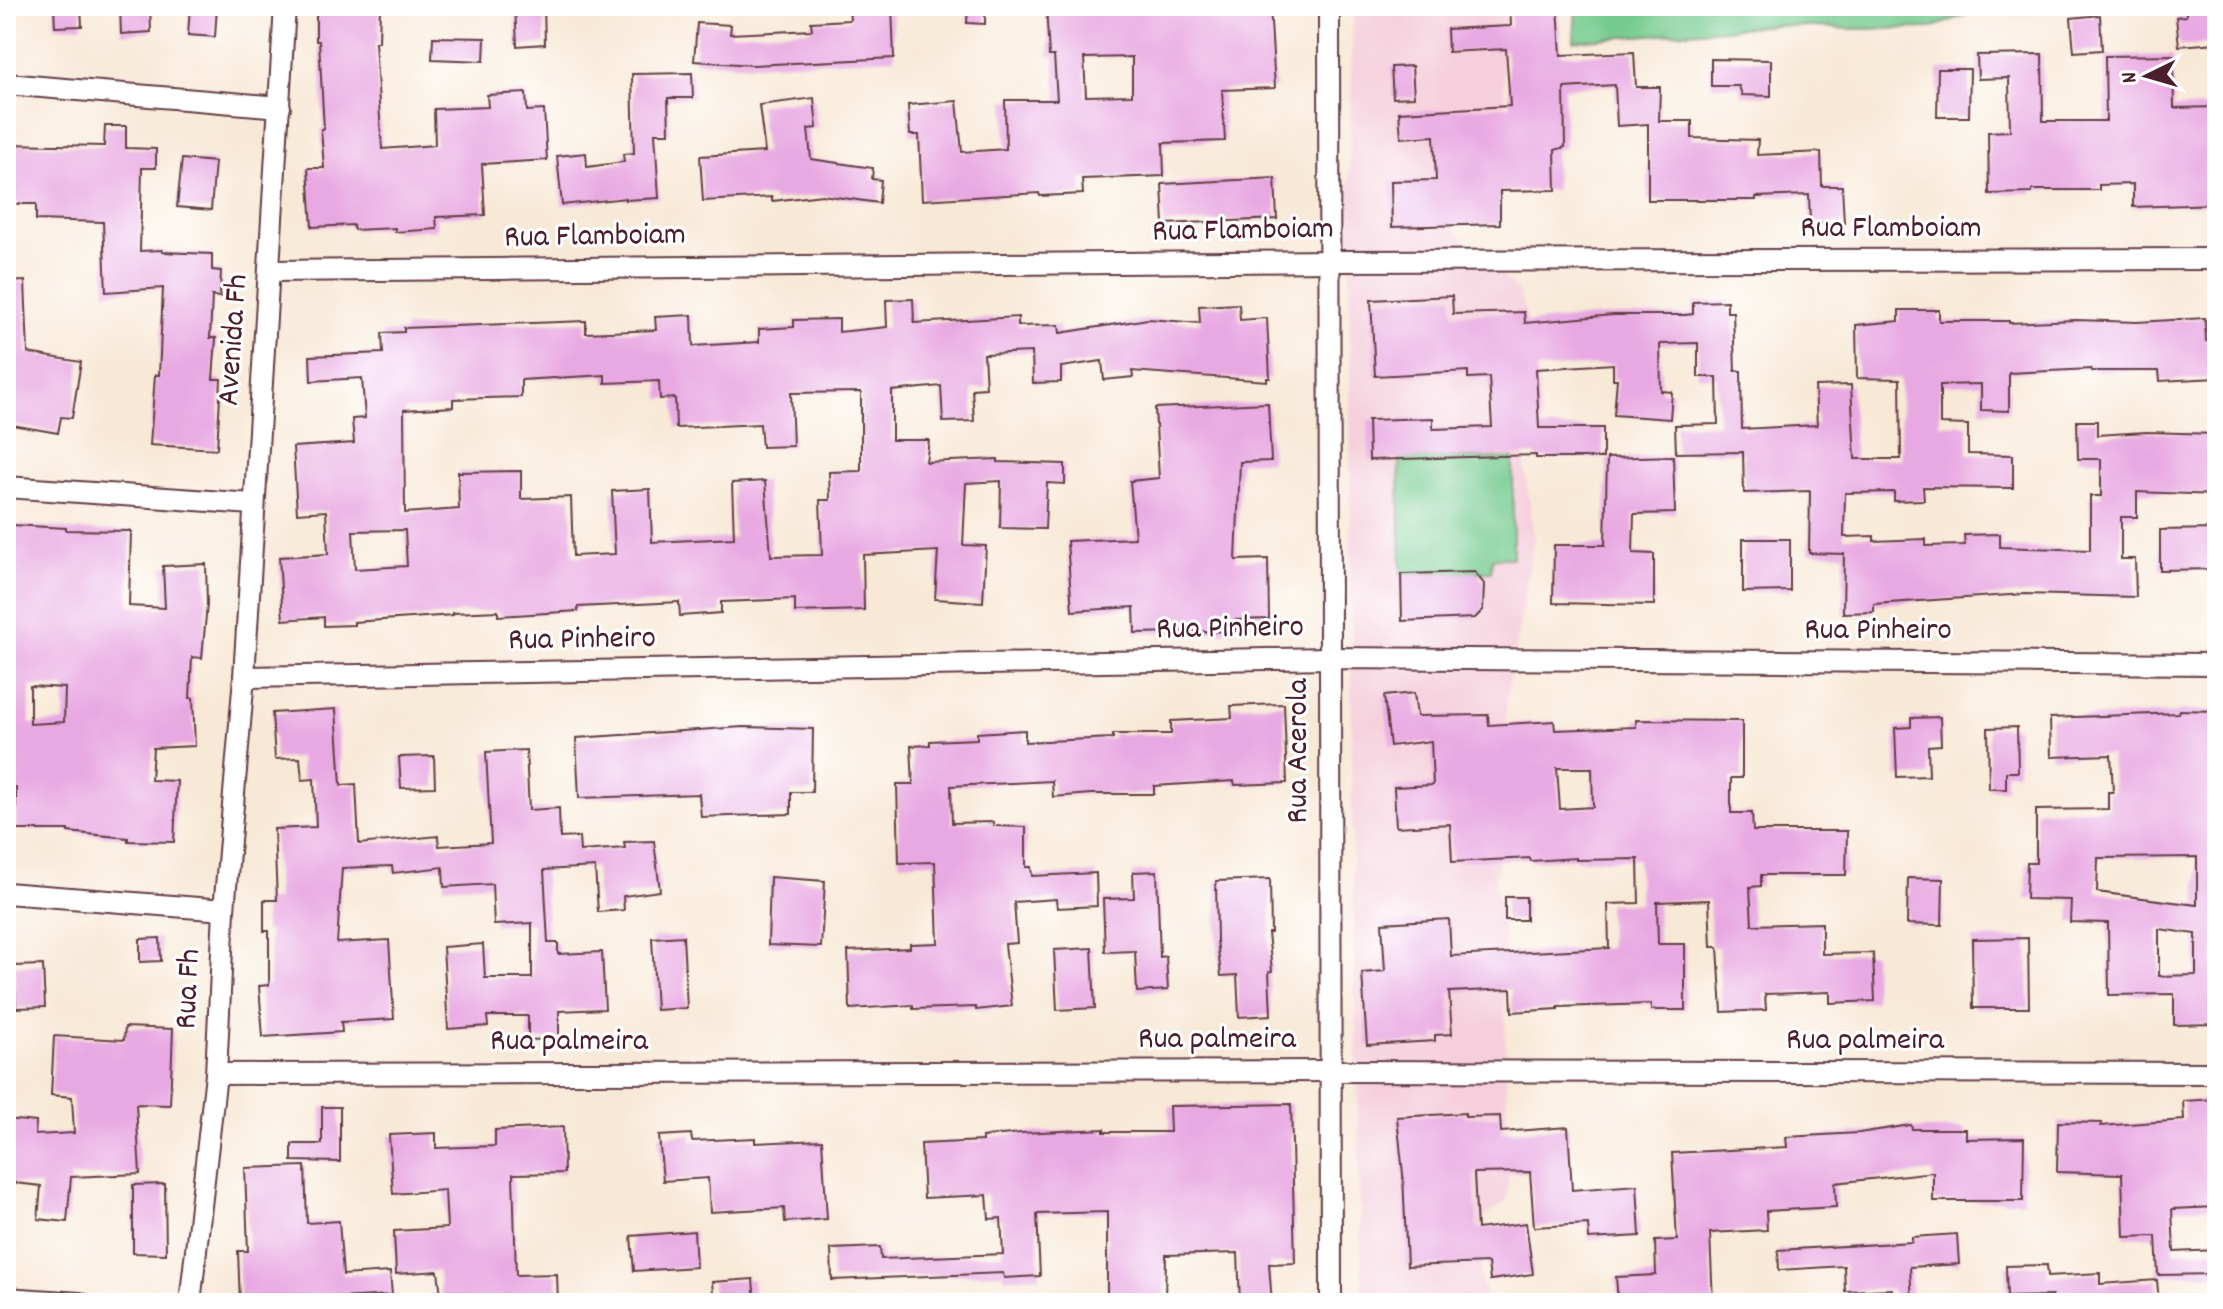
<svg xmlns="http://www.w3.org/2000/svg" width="2223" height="1309" font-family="Dekko,sans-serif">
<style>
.built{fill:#f5cfdb}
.green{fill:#75ca8e;stroke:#60745c;stroke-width:2}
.building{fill:#e8a9e2;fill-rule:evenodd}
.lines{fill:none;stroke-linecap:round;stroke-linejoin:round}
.minor-casing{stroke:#643d45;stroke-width:24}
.minor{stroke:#fff;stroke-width:20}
.labels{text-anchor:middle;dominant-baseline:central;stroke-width:6;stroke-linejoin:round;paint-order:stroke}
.street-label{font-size:32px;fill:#4a1f2b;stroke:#fff}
</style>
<rect width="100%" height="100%" fill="#fff"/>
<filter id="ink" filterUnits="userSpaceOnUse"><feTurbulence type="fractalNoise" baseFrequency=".0125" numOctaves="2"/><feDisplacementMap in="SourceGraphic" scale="16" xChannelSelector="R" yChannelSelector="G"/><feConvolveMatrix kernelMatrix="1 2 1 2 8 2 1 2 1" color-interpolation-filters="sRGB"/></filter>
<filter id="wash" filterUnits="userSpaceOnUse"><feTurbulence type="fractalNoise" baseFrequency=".006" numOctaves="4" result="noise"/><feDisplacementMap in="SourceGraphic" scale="32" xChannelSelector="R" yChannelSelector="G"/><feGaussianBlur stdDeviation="1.8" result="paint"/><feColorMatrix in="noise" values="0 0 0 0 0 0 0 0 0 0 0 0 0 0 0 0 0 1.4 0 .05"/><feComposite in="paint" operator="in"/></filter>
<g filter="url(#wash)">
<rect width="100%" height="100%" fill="#f8e9d7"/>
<path class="built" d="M1353 6H1507L1508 46 1502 63 1509 143 1448 223 1519 292 1536 348 1542 425 1521 436 1534 538 1507 699 1496 886 1504 938 1508 1200 1482 1219 1480 1276 1488 1303H1362L1352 850 1349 183Z"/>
<g class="green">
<path d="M1576 6H1989L1931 28 1854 29 1776 25 1574 41Z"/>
<path d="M1399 458H1513V558H1492L1491 572 1401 574Z"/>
</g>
<g id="blocks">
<g class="building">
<path d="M54 6H81L82 26 55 27Z"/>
<path d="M120 6H150L151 32 121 34Z"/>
<path d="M190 6H217L215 37 188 35Z"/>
<path d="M316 6H380L379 42H375L382 149 435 145 434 109 488 107 487 95 526 93 527 111 544 110 547 160 482 164 485 215 436 217 437 229 395 232V228L354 230 353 225 312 227 308 168H324L321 129H324L319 41H316Z"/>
<path d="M515 6H544L545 44 517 46Z"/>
<path d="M849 6H892L894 58 753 65 694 61 697 23 731 25 730 34 812 30 811 22 850 20Z"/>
<path d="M968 6H985V24L967 23Z"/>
<path d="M1046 6H1270L1275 88 1222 90 1225 141 1163 143 1164 176 1082 179 1083 194 1040 196 1039 193 922 200 919 135H910L908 105 957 101 962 152 1006 149 1005 100H1057L1054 56H1049ZM1132 57V95L1086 96 1084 58Z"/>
<path d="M1510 6H1558L1561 55 1634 52 1636 87H1660L1659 121H1692V138L1758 140 1757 155 1821 152 1822 186H1842L1844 223 1810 224 1809 195 1756 197V200H1648V124L1617 126 1615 85 1564 88 1565 147 1555 150 1556 190 1500 191V224L1392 227 1391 181 1436 180 1434 136 1401 138 1399 112 1510 106 1506 49 1448 52 1447 29 1511 26Z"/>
<path d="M2186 6H2217V43L2179 46 2176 17 2186 16Z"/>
<path d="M2100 15 2102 50 2074 52 2071 18Z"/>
<path d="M433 37 485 38 484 61 432 59Z"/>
<path d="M2042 54 2043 121H2106L2105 56 2173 55 2174 108 2217 107V150H2214L2215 204 2133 207V184L2099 185V190H2032V193L1989 194 1988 132 2010 131 2009 78 1978 79 1977 55Z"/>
<path d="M1711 59 1771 60V96L1742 95 1739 86H1711Z"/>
<path d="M1412 66 1414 97 1393 98 1391 67Z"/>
<path d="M1938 69H1970L1969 117H1937Z"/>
<path d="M692 73 693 98H668L669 133H655L659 198 626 200V198L562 205 557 156 586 153 587 167 624 162 623 154 634 153 632 74Z"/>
<path d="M814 98 817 128 808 129 811 159 873 168 872 179 881 180 879 203 822 195 772 201V197L703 201 700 156 765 152 759 105Z"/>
<path d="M105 126H126V148L156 149V168H142L140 251 162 250V252L212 254V270L221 271 220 297 212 296 210 338H216L213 379H221L217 449 150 445 155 375H159L163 288 106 292 103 222 36 220V204H6V144L104 146Z"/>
<path d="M182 159 215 162 211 210 177 207Z"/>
<path d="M1275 178 1277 219 1164 224 1162 184Z"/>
<path d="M25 281 28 353 81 362 72 418 61 417 58 433 6 424V349H9L6 282Z"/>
<path d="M1452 296 1453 314 1524 312 1525 323 1613 315H1685L1693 314V302L1727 301V312H1733L1735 371H1741L1742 429 1817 425 1815 386 1851 385 1855 459H1901L1900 379 1857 378 1856 325 1899 321V310H1939V321H2009V323L2076 320 2137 322 2205 318 2206 341 2217 342V378L2160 381 2159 371H2091V369L2009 373V411L1981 410V384L1940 385V424L1968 425V454L2013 455V488L1923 487 1924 500 1894 501V492L1845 493 1844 537 1874 536V541L1926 539V546L1965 545 1964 535 2000 534V547L2090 550V496H2101V459H2078L2077 421H2097V435L2146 432 2217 434V495L2137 492V517H2121V559H2135L2136 597 2025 594 1874 604V612L1843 613 1844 554 1809 553 1810 491 1744 493 1743 452 1676 453 1675 425 1718 424 1717 377H1698V343L1660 344 1661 391 1672 392 1670 419 1614 415 1617 379H1613V364L1536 369 1539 428H1603V458H1536V455L1369 460 1368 420 1433 418V429L1492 427 1489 377 1468 378V371L1375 376 1371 300Z"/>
<path d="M913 299 914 323 1018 317V326L1059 325 1060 333 1148 319 1200 323 1199 306 1239 304 1240 320 1267 318 1270 378H1267V381L1132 371 1133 377 1104 380 1102 361 1061 367V382L1033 383 1032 352 984 354 986 388 972 389 974 421 943 422 941 386 892 391V440H929L926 462 998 459V462L1065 464V484L1047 483 1045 529 1000 528 1001 481 966 483 963 545 986 546 983 602 935 599 938 551 863 555 864 610 795 612V599L721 602V613L680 616 679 602 578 607V611L498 616V611L453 613V615L354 622V625L324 626V617L283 620 279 557 328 554 326 511 297 513 293 447 354 443 352 419 365 418 362 378 311 381 310 356 383 353 382 333 404 332V328L586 321V333L656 330 655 317 692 315 693 346 759 342V329L794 327V320L839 319V332L887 327 886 300ZM605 375V383L659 381 660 399 675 398 676 428 760 424 762 447 793 446 791 393 861 392V471L829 472 830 500H820L822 555 771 556 765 481 732 483 734 538 652 542 650 489 612 491 615 554 573 556 571 497 521 499V471L458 472 459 509 405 513 404 410 453 407V399L521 397V380ZM405 530 407 566 355 569 353 531Z"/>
<path d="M1268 403 1271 461 1240 462 1236 560 1268 559 1269 619 1235 620V631L1135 633 1134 607 1072 611 1067 541 1135 538 1130 481 1159 478 1155 408Z"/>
<path d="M1673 456 1675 513 1634 514 1633 553 1654 554V605L1553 603 1554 545H1605L1607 458Z"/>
<path d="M12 525 66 528V530L131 531 129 606 165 608 163 566 206 564 207 604 202 658 192 657 190 698H193L195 746 153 748 151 780 177 781 174 842 128 841V838L68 832V830H16V788H6V578H9ZM30 686 65 688 64 722 30 724Z"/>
<path d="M2217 529V569L2160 570V530Z"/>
<path d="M1743 539H1790V591L1743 592Z"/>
<path d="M1475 572 1484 584 1483 610 1475 618 1402 621 1401 574Z"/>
<path d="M1414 693 1417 716 1488 715 1489 725 1554 721 1555 730 1636 727V720L1742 721V778H1731V813H1752L1753 831H1847L1846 875H1761V886L1750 887 1752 925 1822 923V954L1873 953 1875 1001 1830 1003V992L1765 994 1766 1010 1722 1012 1718 947H1711L1709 900 1657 902 1658 944H1685V1010H1651V1004L1558 1007V1009L1512 1012 1511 989 1449 992 1452 1034 1435 1035V1041L1367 1045 1362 973 1385 971 1382 923 1449 919 1451 956 1609 948 1608 904 1639 903 1638 859 1576 860V858L1531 861 1530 858 1452 862 1450 824 1396 827 1394 787 1433 785 1431 741 1390 746 1384 696ZM1557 768H1592L1593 807 1560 809Z"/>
<path d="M1284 704 1287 783 1235 785 1234 781 1154 786V794H1091L1053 797 1052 781 951 786 952 823 993 822V826L1026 827V867H1031L1032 876 1096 873 1097 906 1057 908 1056 899 1014 902 1017 943 1005 944 1012 1006 976 1010V1007L913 1009V1005L850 1009 848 951 910 948V944L938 943 935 862 899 863 897 784H913L911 746 930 745V741L977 739V733L1025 730V742L1113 738V734H1171V721L1232 718 1231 706Z"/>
<path d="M336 709 341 785 356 784 359 844 438 836 439 846 491 843 486 752 526 750 529 810 559 808 560 838 579 837 580 851 625 848 624 842 654 841 660 891 623 896 624 910 598 912 595 867 544 870 548 943H558V954L602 952 605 1009 559 1011V1039L528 1040V1016H487L488 1026 448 1029 443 947 483 944 485 978H532V923L494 925 492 884 444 887 443 867 393 873 392 866 342 868 337 943 389 940 394 1019 341 1022 342 1032 263 1037 259 986 269 985V931H264V900H277L274 829 316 827 314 779 302 780 300 758 275 759 272 713Z"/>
<path d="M2179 710 2217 711V953H2214L2217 1024 2174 1025V994L2109 995 2108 923 2070 922 2071 900 2026 899 2027 863H2036V810L2108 809V792H2113L2111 755 2051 757 2050 718 2178 713ZM2197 857V905L2097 892 2098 858ZM2159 929 2196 934V975L2159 976Z"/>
<path d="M1940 717 1941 745 1928 746 1929 776 1897 777 1895 728 1911 727V718Z"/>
<path d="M743 727 813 729 812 792H791V814L701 817 699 794 579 798 576 738Z"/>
<path d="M2017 727 2018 772H2006V789H1989L1988 728Z"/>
<path d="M434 756 435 787 401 788 399 757Z"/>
<path d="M1157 871 1160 957 1166 956 1168 990 1137 992 1135 951 1105 952 1103 899 1134 898 1133 872Z"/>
<path d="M770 877 825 881 821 947 768 945Z"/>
<path d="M1908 878 1943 879 1942 925 1907 924Z"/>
<path d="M1270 879 1271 933H1268L1272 971 1269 972 1271 1015 1239 1017 1237 975 1221 976 1217 940 1216 881Z"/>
<rect x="1505" y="897" width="21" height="23"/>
<path d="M683 936 687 1008 656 1010 652 938Z"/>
<path d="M160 938 161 961 140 962V939Z"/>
<path d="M2028 938 2029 1008H1973L1972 939Z"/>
<path d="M1092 948 1095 1008 1057 1010 1054 950Z"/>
<path d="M43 965 45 1007 16 1008 14 966Z"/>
<path d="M125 1027 173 1029 170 1105 136 1104 140 1174 71 1177 67 1222 38 1219 41 1186 6 1182V1119L36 1122 35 1135 74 1133 72 1097 51 1095 54 1036 124 1040Z"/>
<path d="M2217 1099V1207L2172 1209 2174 1252 2217 1250V1274L2158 1275 2156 1236 2124 1237 2122 1174 2057 1172 2058 1122 2102 1123 2101 1126 2184 1120 2183 1101Z"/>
<path d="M1291 1104 1295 1263 1269 1264 1272 1303H1240L1238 1253 1166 1255 1165 1303H1107V1212L1037 1214 1040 1276 1004 1278 1003 1273 832 1280 831 1249 880 1247 881 1259 1003 1254 1001 1218 989 1219 987 1195 924 1198 921 1144 982 1141V1137L1021 1133 1104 1129V1132H1170L1169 1106Z"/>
<path d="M322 1107H340V1162L292 1161V1144H322Z"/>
<path d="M1465 1113V1117L1500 1116 1501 1132 1568 1127 1572 1190 1637 1185 1640 1236 1589 1239 1588 1224 1534 1227 1530 1172 1474 1173 1477 1229 1526 1223 1533 1274 1490 1280 1488 1263 1407 1266 1403 1174 1397 1117Z"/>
<path d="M1911 1125 1912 1129H1966V1139L2024 1138 2023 1201H1933V1172L1835 1183 1836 1207 1766 1211 1767 1230 1710 1233 1713 1303H1618L1616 1277 1656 1275 1655 1241 1677 1240 1672 1153 1787 1147 1786 1137 1859 1133Z"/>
<path d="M563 1127 564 1173 513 1174 516 1275 557 1274 558 1303H442L438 1271 396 1274 394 1231 447 1228 445 1190 393 1194 389 1135 436 1133V1148L495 1146V1130Z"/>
<path d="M691 1134 692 1141 755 1138V1143L822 1140 827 1219 785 1222 784 1208 710 1212 708 1178 663 1181 659 1136Z"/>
<path d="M305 1166 307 1223 339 1221 343 1275 390 1272 392 1295 341 1298V1303H240L238 1251H248L245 1168Z"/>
<path d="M165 1184 166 1254 133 1253V1185Z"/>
<path d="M694 1231 696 1267 634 1271 631 1236Z"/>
<path d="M1957 1234 1959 1264 1910 1267 1912 1303H1893L1892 1289 1845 1291 1844 1266 1779 1270 1778 1250 1912 1242V1237Z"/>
<path d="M2047 1265 2048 1276 2100 1273V1284L2157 1280 2159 1303H2052V1296L2007 1297 2006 1266Z"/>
<path d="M753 1279 755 1303H714L712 1282Z"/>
</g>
</g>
</g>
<g filter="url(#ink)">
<use href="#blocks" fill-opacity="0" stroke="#643d45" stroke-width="2"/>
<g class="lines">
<g class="minor-casing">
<g id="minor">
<path d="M1329 6 1331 1303"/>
<path d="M6 84 280 107"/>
<path d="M269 271 1329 261 2217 259"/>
<path d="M6 487 253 504"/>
<path d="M244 677 1330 658 2217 664"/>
<path d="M6 893 224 910"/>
<path d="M216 1074 1331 1071 2217 1073"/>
<path d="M6 1298 80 1303"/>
<path d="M190 1303 216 1074 224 910 244 677 285 6"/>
</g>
</g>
<use href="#minor" class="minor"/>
</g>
</g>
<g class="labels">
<g class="street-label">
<text x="1891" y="230">Rua Flamboiam</text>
<text transform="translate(1243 232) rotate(-1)">Rua Flamboiam</text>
<text transform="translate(595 238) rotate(-1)">Rua Flamboiam</text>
<text transform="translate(235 340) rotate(-86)">Avenida Fh</text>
<text transform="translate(1230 630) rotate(-1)">Rua Pinheiro</text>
<text x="1878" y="632">Rua Pinheiro</text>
<text transform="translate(582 641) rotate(-1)">Rua Pinheiro</text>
<text transform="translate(1300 751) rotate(-90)">Rua Acerola</text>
<text transform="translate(190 989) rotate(-87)">Rua Fh</text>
<text x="1217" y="1041">Rua palmeira</text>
<text x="1865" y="1042">Rua palmeira</text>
<text x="569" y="1043">Rua palmeira</text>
</g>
</g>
<rect width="2223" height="1309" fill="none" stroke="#fff" stroke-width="32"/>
<g transform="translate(2147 76) rotate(265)" stroke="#ffffff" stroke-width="6" paint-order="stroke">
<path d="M0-6L14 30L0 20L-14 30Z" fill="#4a1f2b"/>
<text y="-12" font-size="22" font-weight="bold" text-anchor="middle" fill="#4a1f2b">N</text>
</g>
</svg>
